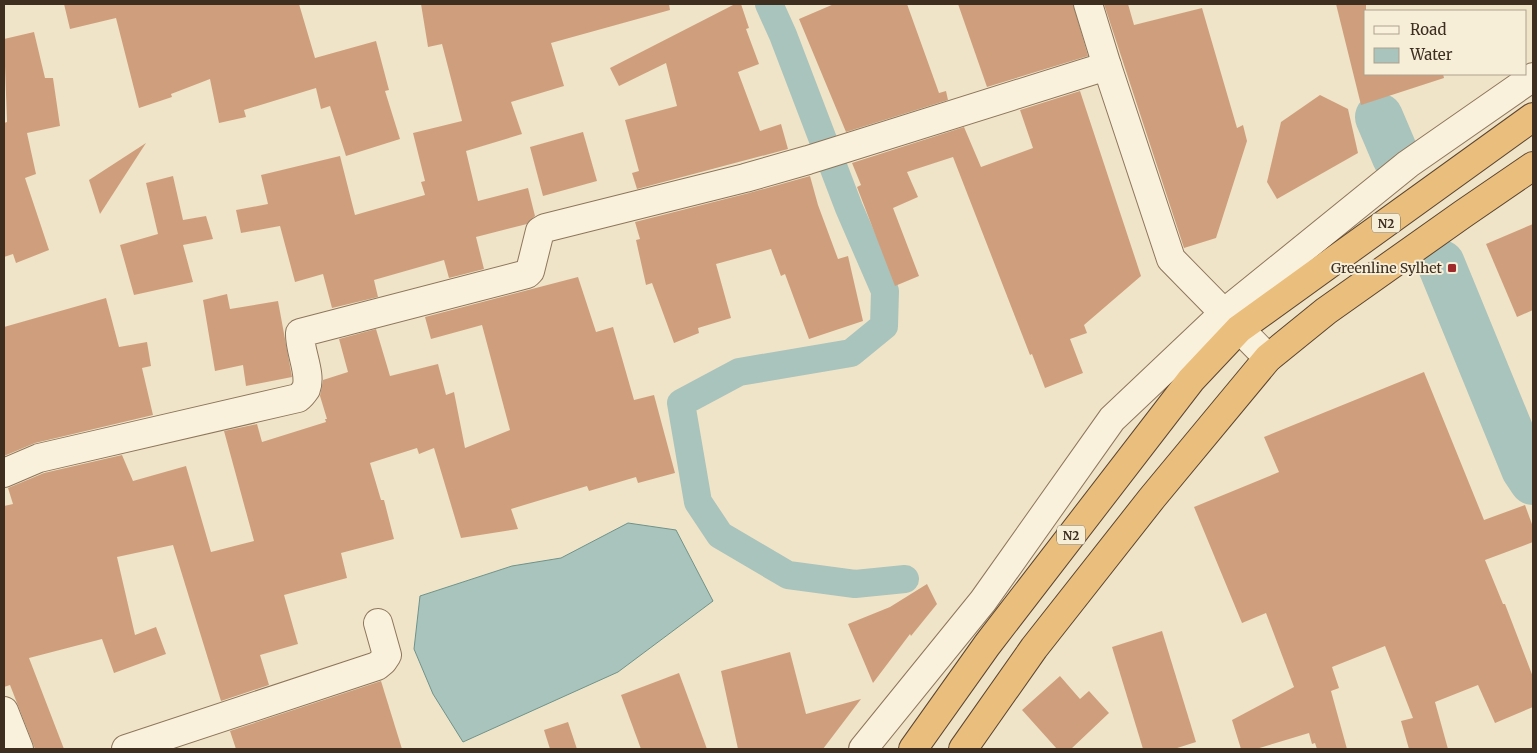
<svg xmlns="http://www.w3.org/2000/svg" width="1537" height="753" font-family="Merriweather,serif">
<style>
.water{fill:#a9c4bc;stroke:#6f938a}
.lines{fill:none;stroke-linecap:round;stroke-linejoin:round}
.canal{stroke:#a9c4bc;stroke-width:28}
.river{stroke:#a9c4bc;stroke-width:48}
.building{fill:#cf9f7d}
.minor-casing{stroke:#8d765c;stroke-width:30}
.trunk-casing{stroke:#5b4430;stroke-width:30}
.minor{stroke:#faf1dc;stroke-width:28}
.trunk{stroke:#eabe7c;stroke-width:28}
.poi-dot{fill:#9e2a2b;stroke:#f7eed8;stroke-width:2}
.labels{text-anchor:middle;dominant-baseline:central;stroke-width:4;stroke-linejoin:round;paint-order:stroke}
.shield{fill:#f7eed8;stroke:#756857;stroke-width:1}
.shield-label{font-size:12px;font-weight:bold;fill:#3d2e20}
.poi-label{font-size:14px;fill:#3d2e20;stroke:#f7eed8;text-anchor:end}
</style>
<rect width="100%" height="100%" fill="#f0e4c8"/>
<path class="water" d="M628 523 676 530 713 601 618 672 463 742 433 694 414 649 420 596 512 566 561 558Z"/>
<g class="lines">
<path class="canal" d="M769 4 783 35 849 208 885 291 884 326 851 353 739 372 681 403 698 502 720 535 788 575 855 584 905 579"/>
<g class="river">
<path d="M1379 117 1396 157"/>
<path d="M1441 264 1525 469 1533 481"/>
</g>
</g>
<g class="building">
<path d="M64 4H299L315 58 376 41 389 90 385 91 400 139 346 156 330 106 321 109 316 88 244 110 246 117 219 123 210 79 171 94 172 97 139 108 116 18 70 29Z"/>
<path d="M421 4H669L670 10 551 43 564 86 511 102 522 134 466 151 478 201 528 188 535 216 527 224 476 237 484 269 449 278 444 260 374 280 378 297 332 308 323 274 295 282 280 226 241 233 236 210 268 204 261 175 340 156 355 215 425 195 421 182 425 181 413 133 462 121 442 44 428 47Z"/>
<path d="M735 4H741L749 28 746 29 759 64 738 72 760 131 781 124 788 149 637 189 632 173 639 171 625 120 677 106 666 63 619 86 610 68Z"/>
<path d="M834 4H907L939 93 946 91 948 100 846 132 799 19Z"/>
<path d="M958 4H1073L1088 56 987 87Z"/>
<path d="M1104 4H1128L1134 25 1202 8 1237 128 1243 125 1247 141 1216 238 1184 248Z"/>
<path d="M1336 4H1366V74H1443L1444 78 1361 105Z"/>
<path d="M34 32 45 78H53L60 126 27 133 36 174 25 178 49 250 16 263 13 254 4 257V123L7 122 4 39Z"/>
<path d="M1080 91 1141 276 1084 325 1087 333 1070 339 1083 373 1045 388 1032 354 1030 355 953 157 907 172 918 197 893 208 919 276 895 286 857 187 861 185 852 163 964 127 981 167 1033 148 1020 110Z"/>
<path d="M1320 95 1348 109 1358 153 1277 199 1267 182 1281 122Z"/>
<path d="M583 132 597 181 543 196 530 147Z"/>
<path d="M146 143 100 214 89 180Z"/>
<path d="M173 176 183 220 206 216 213 239 183 245 193 282 134 295 120 245 158 234 146 183Z"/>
<path d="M810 176 818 205 838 259 848 256 863 321 809 339 785 274 781 276 771 249 716 264 731 318 698 328 699 333 674 343 652 283 646 285 636 240 640 239 635 222 749 193Z"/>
<path d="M1533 224V310L1517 317 1486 244Z"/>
<path d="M578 277 596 332 613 327 634 400 654 395 675 473 638 483 636 477 589 491 587 486 511 509 518 529 461 538 434 448 419 454 417 448 370 463 381 500H384L394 539 341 553 347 578 284 595 298 644 260 655 269 685 221 701 173 545 117 557 135 635 156 627 166 654 114 673 102 639 29 658 64 749H35L10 685 4 687V506L13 504 8 488 44 473 122 455 133 481 186 466 211 552 254 541 224 431 257 424 262 442 326 422 325 419H327L320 396 323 380 348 372 339 339 376 329 390 376 438 364 446 395 454 392 465 448 510 430 482 325 431 339 425 317Z"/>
<path d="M227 294 230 309 278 301 292 377 246 386 243 365 215 371 203 300Z"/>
<path d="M106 298 119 347 147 342 151 366 142 368 153 415 35 443 4 456V327Z"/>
<path d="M1424 372 1484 520 1525 505 1533 527V542L1485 560 1503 604H1505L1533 677V707L1495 723 1478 685 1435 702 1448 749H1409L1401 721 1413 718 1385 646 1332 667 1339 688 1331 691 1347 749H1317L1315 743 1312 744 1309 733 1256 749H1241L1232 720 1294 687 1266 613 1242 623 1194 507 1279 472 1264 437Z"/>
<path d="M927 584 937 604 911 636 910 634 873 683 848 624 890 607Z"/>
<path d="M1162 631 1196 742 1174 749H1143L1112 647Z"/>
<path d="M790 652 806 714 861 699 823 749H738L721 671Z"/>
<path d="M679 673 707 749H641L621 695Z"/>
<path d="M1060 676 1080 699 1089 691 1109 713 1071 749H1057L1022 710Z"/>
<path d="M381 681 402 749H236L230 731Z"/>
<path d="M568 722 577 749H550L544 730Z"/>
</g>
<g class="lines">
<g class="minor-casing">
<g id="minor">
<path d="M1088 4 1107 66 1171 259 1268 358"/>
<path d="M4 473 39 458 298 398C301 396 304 392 306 389 312 374 299 350 300 333L527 274 530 271 540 231 545 228 745 178 808 160 1107 66"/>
<path d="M4 711 19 749"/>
<path d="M126 749 377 666 383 661 387 655 378 623"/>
<path d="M863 749 983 601 1112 419 1224 313 1408 164 1533 77"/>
</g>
</g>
<g class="trunk-casing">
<g id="trunk">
<path d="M913 749 987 645 1191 380 1239 329 1533 117"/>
<path d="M963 749 1034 648 1152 498 1268 358 1326 311 1463 214 1533 166"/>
</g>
</g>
<use href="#minor" class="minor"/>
<use href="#trunk" class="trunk"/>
</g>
<rect class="poi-dot" x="1447" y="263" width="10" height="10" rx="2.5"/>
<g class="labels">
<g class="shield">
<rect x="1372" y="213.5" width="28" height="19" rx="4"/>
<rect x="1057" y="525.5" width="28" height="19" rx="4"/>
</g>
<g class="shield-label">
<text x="1386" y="223">N2</text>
<text x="1071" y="535">N2</text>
</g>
<g class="poi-label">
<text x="1442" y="268">Greenline Sylhet</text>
</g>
</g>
<rect width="1537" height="753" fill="none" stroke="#3d2e20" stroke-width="10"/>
<rect x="1364" y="10" width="162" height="65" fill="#f7eed8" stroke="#ada18e"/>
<rect x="1374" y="26" width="25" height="8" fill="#faf1dc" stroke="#ada18e"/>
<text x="1410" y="35" font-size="15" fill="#3d2e20">Road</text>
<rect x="1374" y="48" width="25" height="15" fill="#a9c4bc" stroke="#ada18e"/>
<text x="1410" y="60" font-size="15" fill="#3d2e20">Water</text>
</svg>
